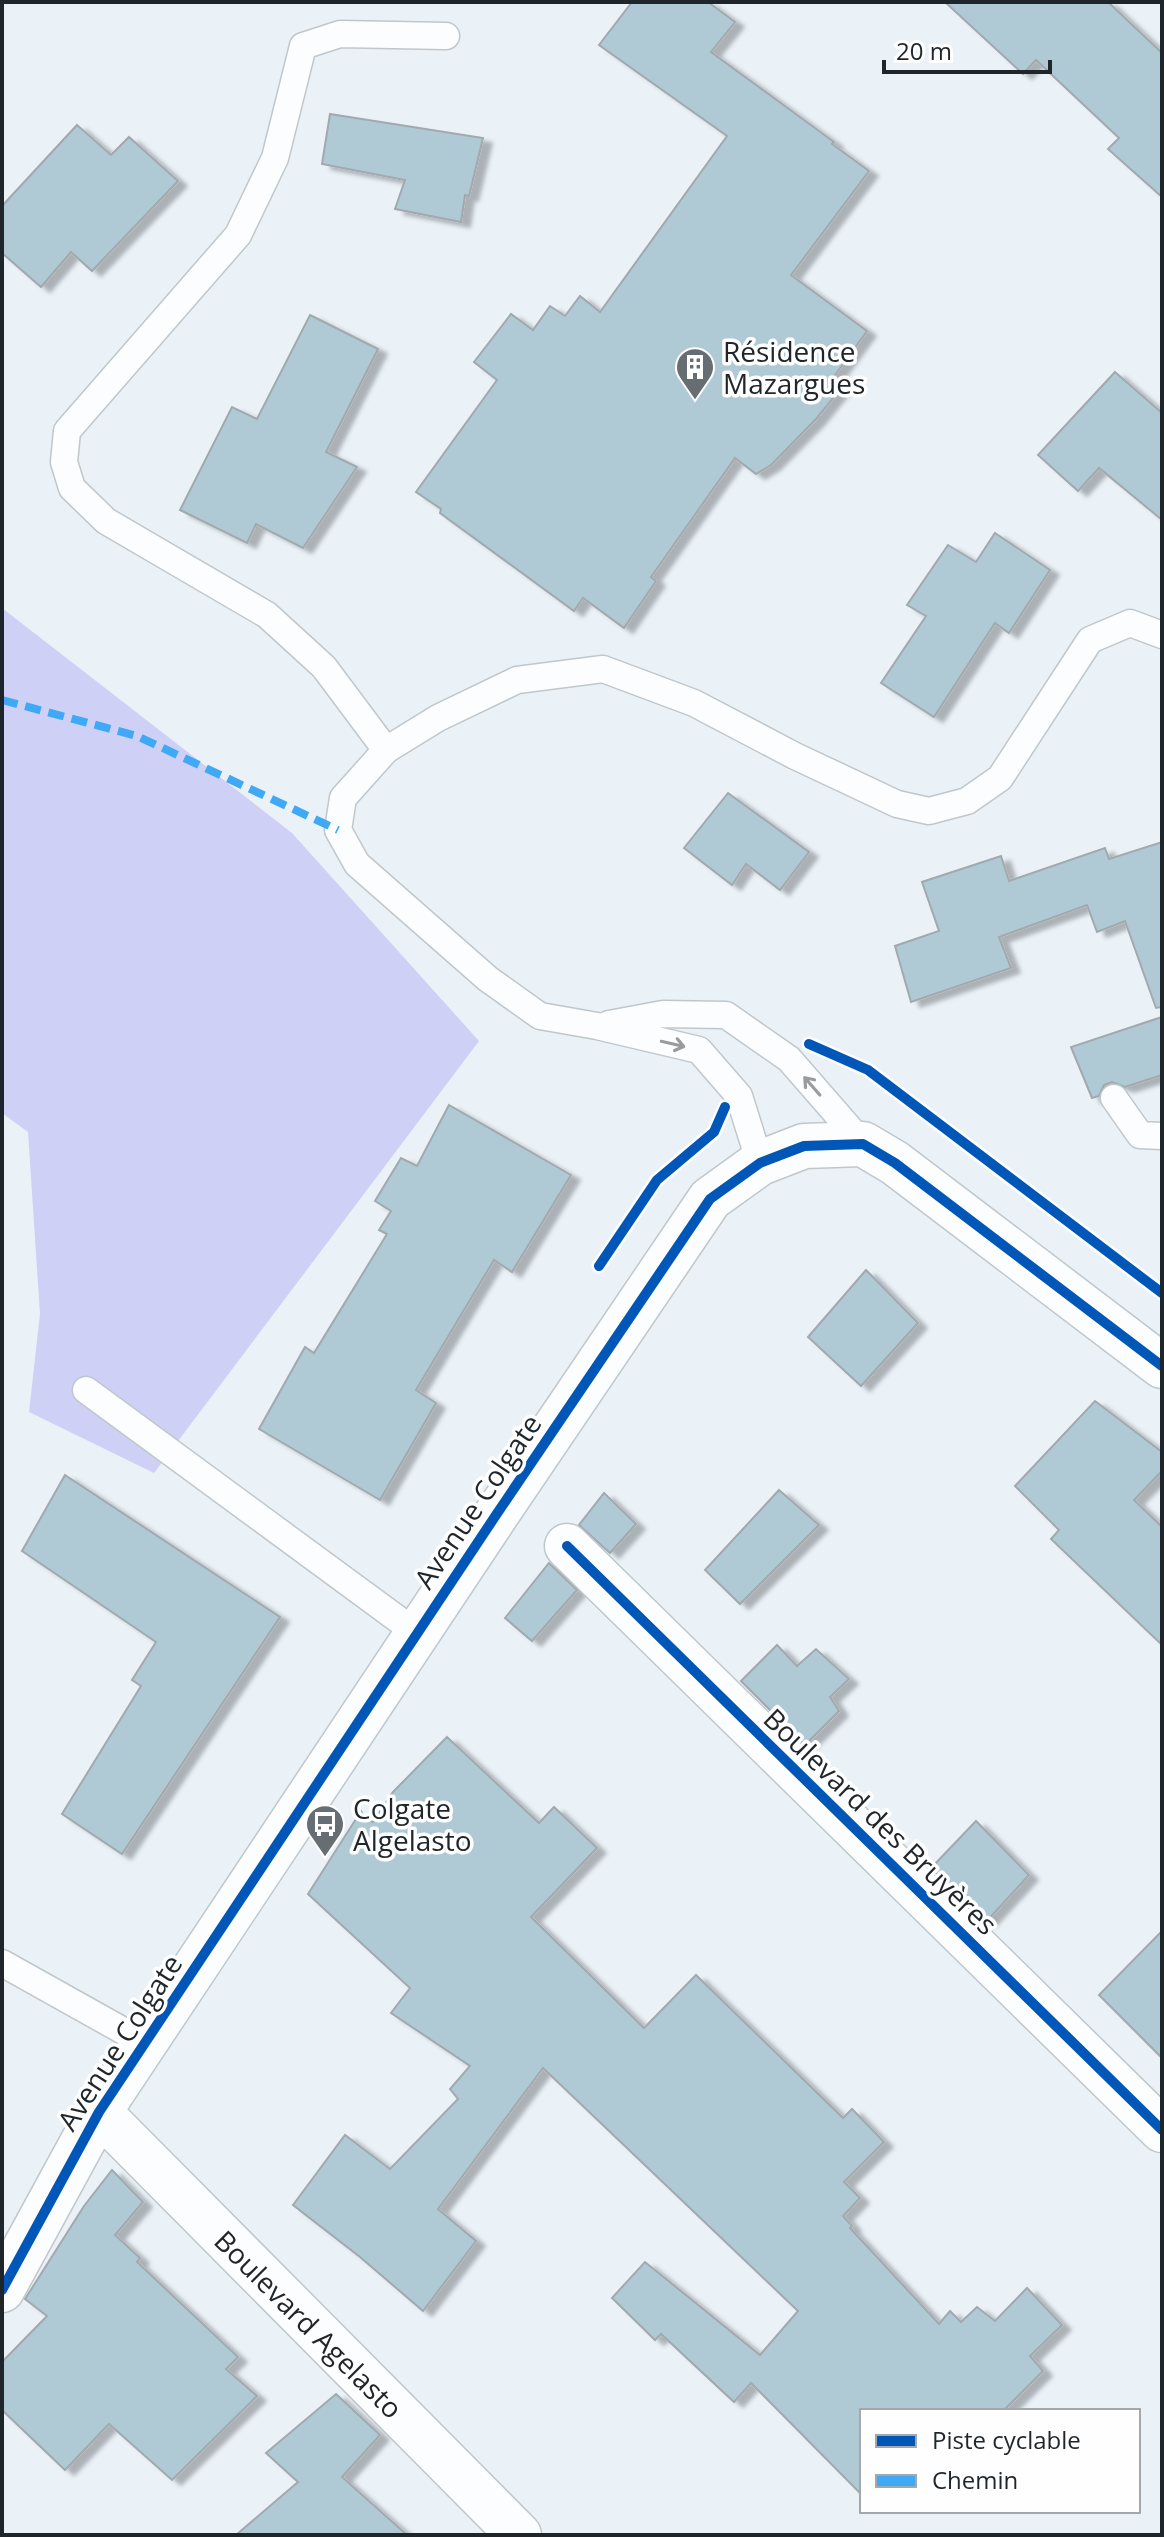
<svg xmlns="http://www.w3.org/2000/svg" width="1164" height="2537" font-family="'Open Sans',sans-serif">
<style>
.green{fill:#cfd0f6}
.building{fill:#afcad4;stroke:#a2a9ae;stroke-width:2;filter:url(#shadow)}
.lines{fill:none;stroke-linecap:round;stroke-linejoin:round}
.lane-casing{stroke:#c0c7cb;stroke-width:29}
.street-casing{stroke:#c0c7cb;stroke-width:47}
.secondary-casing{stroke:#c0c7cb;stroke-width:47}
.lane{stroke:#fcfdfe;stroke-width:26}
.street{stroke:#fcfdfe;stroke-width:44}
.secondary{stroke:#fcfdfe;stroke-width:44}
.quiet{stroke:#3fa9f5;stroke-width:8;stroke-dasharray:16 8;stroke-linecap:butt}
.cycleway-casing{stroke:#fefefe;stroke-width:15}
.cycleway{stroke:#0057b8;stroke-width:10}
.oneway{stroke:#999c9f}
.labels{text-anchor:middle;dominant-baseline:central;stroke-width:7;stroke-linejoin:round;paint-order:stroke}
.poi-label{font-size:28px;fill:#1f262b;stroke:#fefefe;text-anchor:start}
.street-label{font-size:28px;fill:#1f262b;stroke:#fefefe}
</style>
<defs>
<filter id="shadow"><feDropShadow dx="9" dy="5" stdDeviation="2" flood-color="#0004"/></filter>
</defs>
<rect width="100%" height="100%" fill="#eaf2f8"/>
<path class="green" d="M2 608 292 833 479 1041 154 1473 29 1412 40 1314 28 1132 2 1113Z"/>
<g class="building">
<path d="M632 2H708L735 22 711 52 834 142 832 144 869 171 791 275 867 331 833 378 843 386 816 419 771 465 756 474 735 458 651 577 656 581 624 628 583 598 574 611 440 513 441 509 416 492 497 380 474 362 511 314 533 330 550 306 565 316 580 296 600 312 727 136 599 45Z"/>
<path d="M945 2H1108L1162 53V197L1108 149 1119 138 1036 60 1023 74Z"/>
<path d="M330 114 483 138 469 196 465 195 461 222 395 209 405 180 322 164Z"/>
<path d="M77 125 111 155 129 137 178 181 92 271 71 252 41 287 2 253V206Z"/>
<path d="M310 315 378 349 326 452 357 467 303 548 256 524 247 543 180 510 232 407 257 419Z"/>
<path d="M1115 372 1162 413V520L1099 468 1078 491 1038 455Z"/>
<path d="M995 533 1050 570 1009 633 995 623 934 717 881 683 926 616 907 605 948 545 976 562Z"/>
<path d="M728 793 809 852 780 890 746 864 732 885 684 848Z"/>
<path d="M1162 842V1007L1156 1008 1125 921 1097 932 1087 905 999 937 1011 968 911 1002 895 946 939 931 922 882 1001 856 1009 881 1105 848 1109 859Z"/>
<path d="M1162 1017V1075L1125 1087 1112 1082 1104 1085 1099 1096 1092 1098 1071 1047Z"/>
<path d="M449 1105 571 1175 512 1272 494 1260 416 1390 436 1403 380 1500 259 1429 305 1347 314 1353 387 1234 379 1230 391 1211 375 1201 401 1158 417 1166Z"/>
<path d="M866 1270 918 1323 861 1386 808 1337Z"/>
<path d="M1095 1401 1162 1452V1471L1134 1500 1162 1527V1645L1051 1539 1059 1530 1015 1486Z"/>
<path d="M65 1475 280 1617 122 1854 62 1814 141 1686 132 1680 156 1642 22 1551Z"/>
<path d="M779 1490 819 1525 740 1604 705 1570Z"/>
<path d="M604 1493 636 1524 610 1553 579 1525Z"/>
<path d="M549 1563 577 1590 532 1641 505 1618Z"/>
<path d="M777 1645 797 1666 816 1649 849 1679 830 1697 839 1711 805 1745 741 1681Z"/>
<path d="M447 1737 539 1823 554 1807 597 1848 531 1917 644 2028 696 1975 843 2118 852 2109 884 2142 844 2182 860 2198 843 2216 852 2226 850 2228 939 2324 950 2311 961 2322 977 2307 995 2321 1027 2288 1062 2325 1030 2356 1043 2371 1003 2411H862V2495L751 2383 734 2402 661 2334 655 2340 612 2298 645 2262 760 2355 798 2311 543 2068 438 2209 476 2241 423 2311 360 2257 293 2205 345 2135 390 2169 458 2099 450 2089 470 2066 391 2013 410 1988 308 1894 361 1811 366 1819 373 1822 393 1792Z"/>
<path d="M976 1821 1029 1875 986 1922 931 1868Z"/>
<path d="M1162 1931V2058L1099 1995Z"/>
<path d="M112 2170 143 2202 115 2235 140 2258 137 2262 238 2357 226 2369 257 2396 172 2480 109 2424 65 2470 2 2410V2362L47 2316 25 2299 84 2206Z"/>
<path d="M336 2394 380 2435 342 2477 407 2535H236L298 2482 266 2453Z"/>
</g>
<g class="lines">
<g class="lane-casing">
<g id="lane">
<path d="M386 750 324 667 267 615 106 521 72 488 64 462 67 431 238 235 275 158 303 46 340 34 446 36"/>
<path d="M609 1024 663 1014 726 1015 789 1059 863 1144"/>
<path d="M1114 1098 1140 1135 1162 1136"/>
<path d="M760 1163 739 1096 699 1050 597 1026 540 1016 488 979 357 864 338 830 343 798 386 750 438 718 517 680 603 669 694 703 795 756 897 804 929 811 967 801 1000 778 1090 640 1130 623 1162 635"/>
<path d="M86 1390 418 1634"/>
<path d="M2 1963 145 2043"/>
</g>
</g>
<g class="street-casing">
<g id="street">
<path d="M567 1546 1162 2130"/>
<path d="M99 2112 519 2535"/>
</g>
</g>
<g class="secondary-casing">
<path id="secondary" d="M2 2290 99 2112 496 1515 710 1199 760 1163 804 1146 863 1144 895 1163 1162 1366"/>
</g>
<use href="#lane" class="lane"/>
<use href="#street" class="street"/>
<use href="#secondary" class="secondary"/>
<path class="quiet" d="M2 700 137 736 338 830"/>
<g class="cycleway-casing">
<g id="cycleway">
<path d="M809 1044 868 1070 1162 1293"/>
<path d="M599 1266 657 1180 714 1132 725 1107"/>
<path d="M567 1546 1162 2130"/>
<path d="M2 2290 99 2112 496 1515 710 1199 760 1163 804 1146 863 1144 895 1163 1162 1366"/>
</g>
</g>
<use href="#cycleway" class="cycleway"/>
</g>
<defs><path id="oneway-shaft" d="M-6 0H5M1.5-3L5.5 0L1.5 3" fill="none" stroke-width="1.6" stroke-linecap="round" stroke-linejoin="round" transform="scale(2)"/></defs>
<g class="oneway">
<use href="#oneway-shaft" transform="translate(673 1044) rotate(13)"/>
<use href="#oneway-shaft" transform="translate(812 1086) rotate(-131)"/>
</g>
<defs>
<g id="building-pin" transform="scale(2)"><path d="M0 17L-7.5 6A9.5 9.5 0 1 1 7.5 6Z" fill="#666d73" stroke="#fefefe"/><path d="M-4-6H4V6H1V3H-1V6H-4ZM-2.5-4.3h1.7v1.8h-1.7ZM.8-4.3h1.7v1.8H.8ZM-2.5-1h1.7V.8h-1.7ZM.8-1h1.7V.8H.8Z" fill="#fff"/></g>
<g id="bus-pin" transform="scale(2)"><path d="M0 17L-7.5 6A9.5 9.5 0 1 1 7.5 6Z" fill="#666d73" stroke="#fefefe"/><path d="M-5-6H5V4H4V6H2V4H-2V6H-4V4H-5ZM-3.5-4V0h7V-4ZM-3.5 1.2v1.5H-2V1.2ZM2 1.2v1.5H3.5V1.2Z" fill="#fff"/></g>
</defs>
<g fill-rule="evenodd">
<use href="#building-pin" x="695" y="367"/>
<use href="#bus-pin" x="325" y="1824"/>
</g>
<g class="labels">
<g class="poi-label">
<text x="723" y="351">Résidence<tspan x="723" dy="32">Mazargues</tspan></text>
<text x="353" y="1808">Colgate<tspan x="353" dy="32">Algelasto</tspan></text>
</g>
<g class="street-label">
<text transform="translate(477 1501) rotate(-56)">Avenue Colgate</text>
<text transform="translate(881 1821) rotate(44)">Boulevard des Bruyères</text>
<text transform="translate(119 2042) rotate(-57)">Avenue Colgate</text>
<text transform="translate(309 2324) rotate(45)">Boulevard Agelasto</text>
</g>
</g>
<rect width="1164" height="2537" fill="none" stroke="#1f262b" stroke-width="8"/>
<rect x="860" y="2409" width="280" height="104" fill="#fefefe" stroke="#a5a8aa" stroke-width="2"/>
<rect x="876" y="2435" width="40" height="12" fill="#0057b8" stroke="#a5a8aa" stroke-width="2"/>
<text x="932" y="2449" font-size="24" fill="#1f262b">Piste cyclable</text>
<rect x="876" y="2475" width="40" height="12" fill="#3fa9f5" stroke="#a5a8aa" stroke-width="2"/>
<text x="932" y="2489" font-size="24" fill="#1f262b">Chemin</text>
<path d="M884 60v12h166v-12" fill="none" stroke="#1f262b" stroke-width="4"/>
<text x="896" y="60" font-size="24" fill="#1f262b" stroke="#fefefe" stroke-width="6" paint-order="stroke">20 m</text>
</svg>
